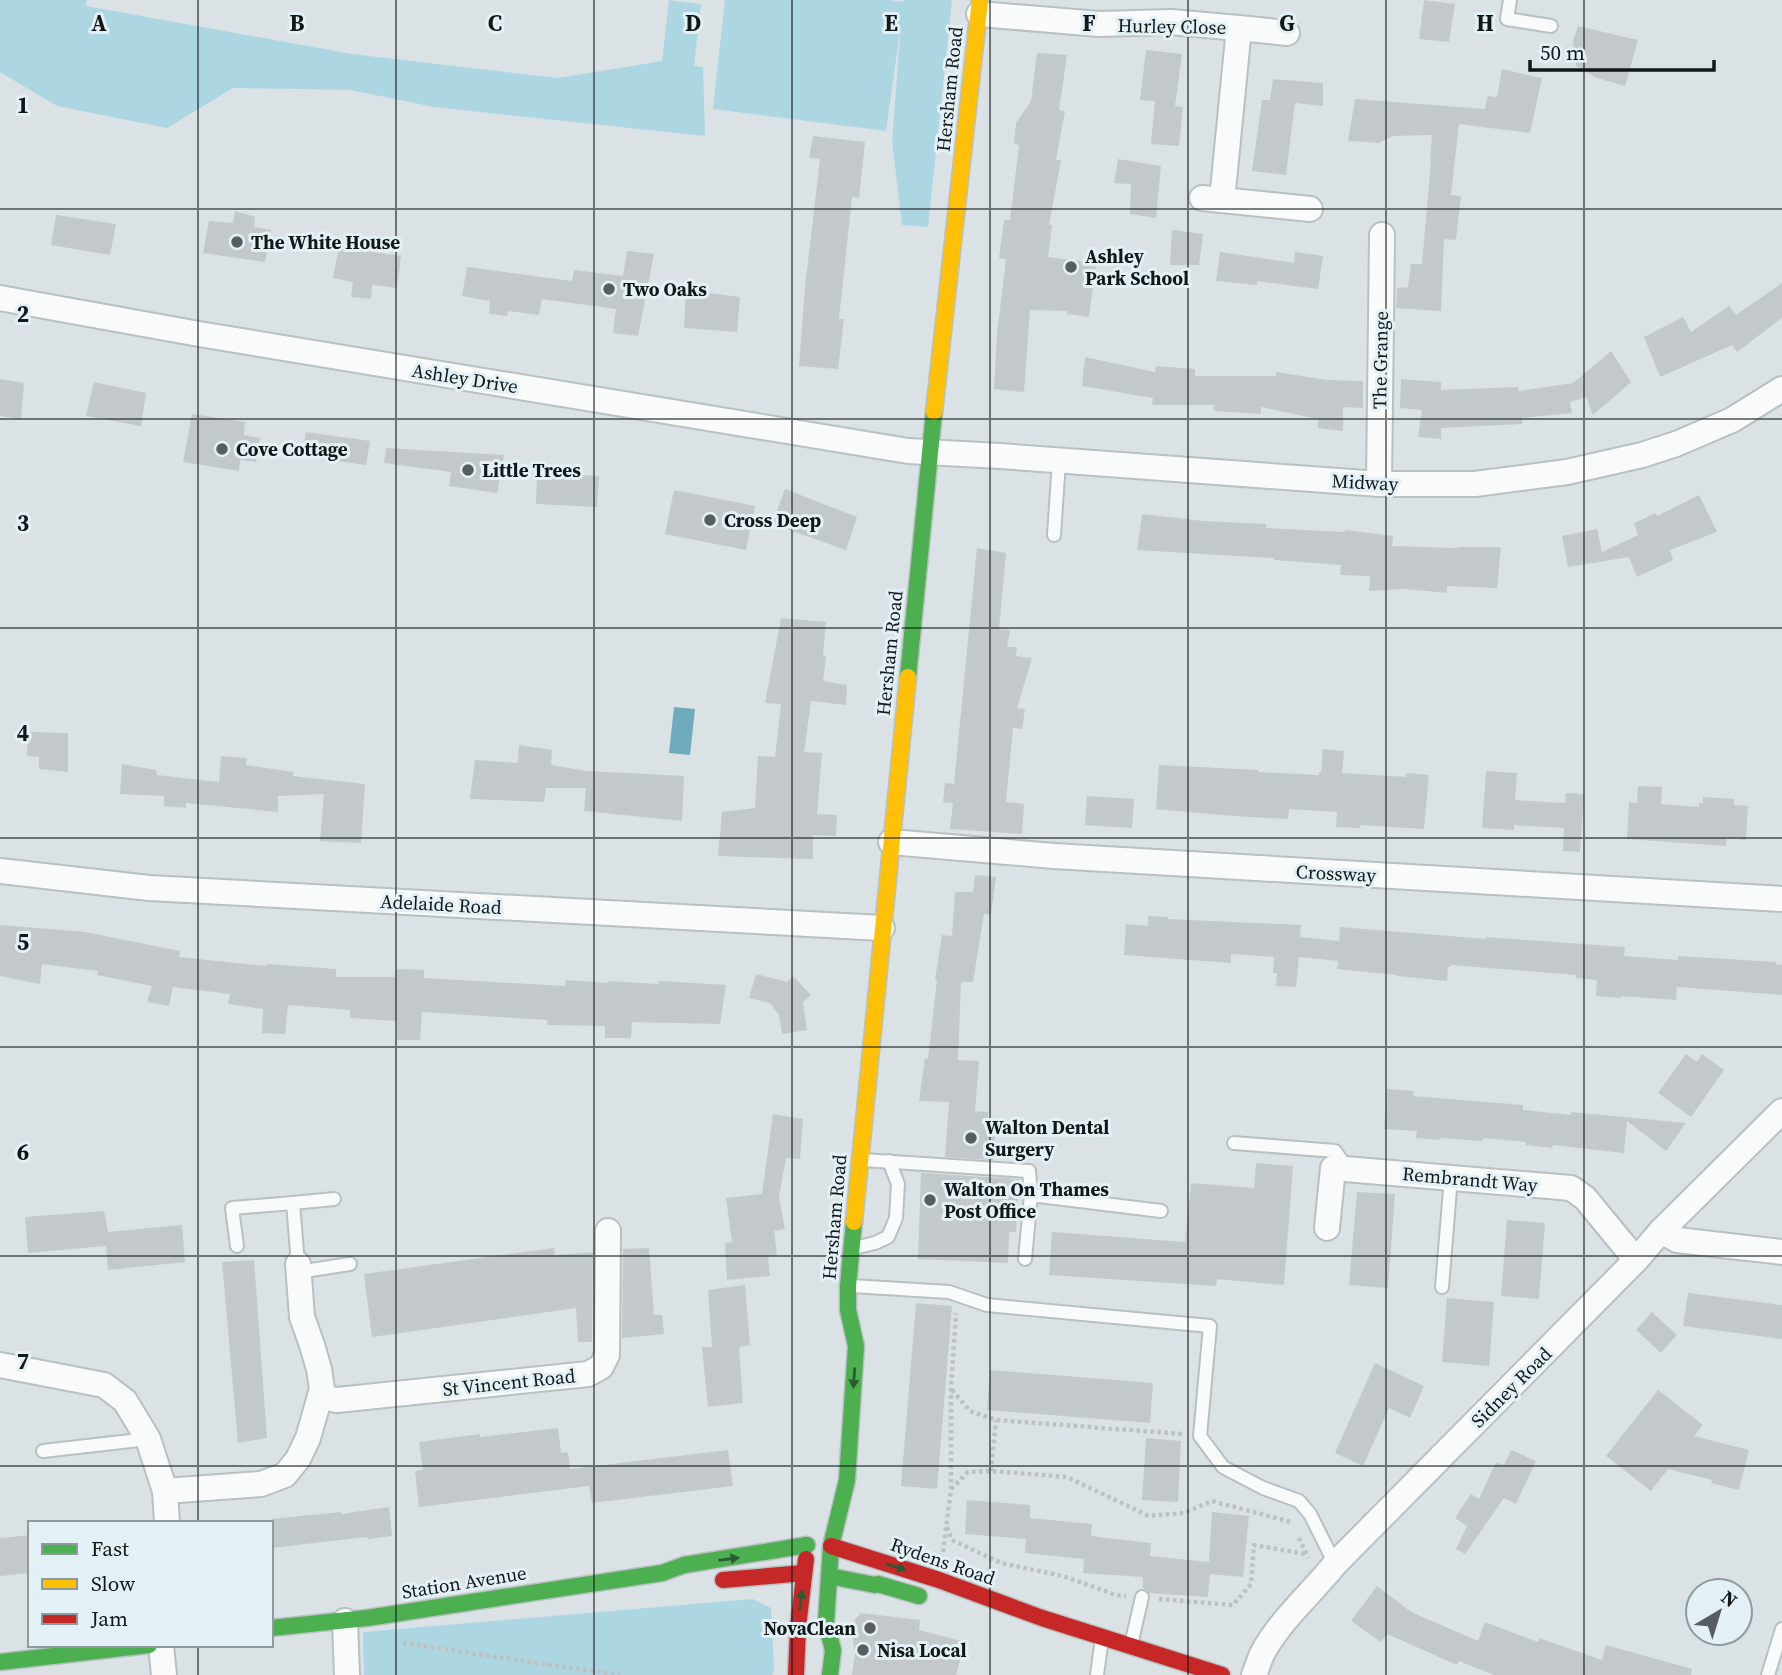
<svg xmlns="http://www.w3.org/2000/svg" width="1782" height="1675" font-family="'Source Serif 4',serif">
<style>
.green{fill:#add6e3}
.water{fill:#70abbd}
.building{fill:#c3c9cb}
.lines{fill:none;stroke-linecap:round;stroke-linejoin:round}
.lane-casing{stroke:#b9c0c2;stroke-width:16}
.street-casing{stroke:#b9c0c2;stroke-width:28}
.fast-casing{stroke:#b9c0c2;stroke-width:19}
.slow-casing{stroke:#b9c0c2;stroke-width:19}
.jam-casing{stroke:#b9c0c2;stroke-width:19}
.path{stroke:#bfc1c1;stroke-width:4.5;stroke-dasharray:3.5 3.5;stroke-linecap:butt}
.lane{stroke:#f9fbfb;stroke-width:12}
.street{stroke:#f9fbfb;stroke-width:24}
.fast{stroke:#4caf50;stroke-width:16}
.slow{stroke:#ffc107;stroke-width:16}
.jam{stroke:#c62828;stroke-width:16}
.oneway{fill:#2c5b31}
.grid{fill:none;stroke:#121718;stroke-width:2;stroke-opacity:0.55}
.poi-dot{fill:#585e60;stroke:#e3f1f6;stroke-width:2.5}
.labels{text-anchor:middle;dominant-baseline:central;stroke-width:6;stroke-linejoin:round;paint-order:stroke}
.street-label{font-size:19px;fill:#121718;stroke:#e3f1f6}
.poi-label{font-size:19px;font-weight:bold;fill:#121718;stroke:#e3f1f6;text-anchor:start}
.grid-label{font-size:23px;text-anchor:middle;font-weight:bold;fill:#121718;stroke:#e3f1f6;stroke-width:6;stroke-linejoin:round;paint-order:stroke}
</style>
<rect width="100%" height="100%" fill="#dae2e5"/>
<g class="green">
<path d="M0 0H87L86 6 352 54 558 78 662 61 669 0 701 4 694 66 703 67 705 136 434 107 351 90 233 88 167 128 57 106 0 72Z"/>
<path d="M725 0H889L903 2 904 0H952L928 227 902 225 892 141 901 24 886 131 713 109Z"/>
<path d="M753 1599 771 1608 774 1671 772 1675H364L363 1632Z"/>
</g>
<path class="water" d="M674 707 695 709 690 755 669 753Z"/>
<g class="building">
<path d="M1424 0 1455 4 1449 42 1419 39Z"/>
<path d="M1578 26 1638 40 1625 86 1597 78 1576 66 1573 41Z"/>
<path d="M1146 50 1182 54 1175 106 1183 107 1179 146 1151 144 1155 101 1140 100Z"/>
<path d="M1037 53 1067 55 1059 110 1065 111 1056 160H1061L1049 225H1052L1048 257 1096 263 1089 317 1067 314V311L1030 310 1024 392 994 389 997 334 1006 259 999 258 1004 220H1010L1019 145 1014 144 1016 123 1031 101Z"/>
<path d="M1502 69 1542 78 1530 133 1459 124 1451 195 1461 196 1456 240 1444 239 1441 311 1396 308 1397 288 1408 287 1411 264H1422L1431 162H1430L1432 135 1393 136 1379 143 1348 141 1355 99 1485 109 1488 96 1497 97Z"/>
<path d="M1273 79 1323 83V106L1295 103 1286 175 1252 171 1262 100H1270Z"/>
<path d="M813 136 865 142 859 198 852 197 839 319H844L838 369 799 366 805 287 820 159 809 158Z"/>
<path d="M1118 159 1161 166 1156 218 1130 214 1131 184 1114 183Z"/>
<path d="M235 211 255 217 254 227 271 230 265 262 203 253 209 221 233 223Z"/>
<path d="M56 215 116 224 110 255 51 245Z"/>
<path d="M1172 230 1203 234 1199 265H1170Z"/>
<path d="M339 247 401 256 397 288 372 285 371 299 351 297 353 282 333 278Z"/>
<path d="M627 251 654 254 638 336 613 333 616 309 542 299 539 315 508 311 507 316 489 314 490 301 462 296 467 267 572 281 574 270 623 276Z"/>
<path d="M1220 252 1294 263 1295 252 1323 256 1318 289 1257 281V285L1216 281Z"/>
<path d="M1782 283V318L1737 352 1732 345 1660 377 1644 337 1683 317 1691 332 1729 306 1736 315Z"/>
<path d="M686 290 740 297 737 332 684 328Z"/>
<path d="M1611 351 1631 382 1593 415 1586 397 1570 402 1572 413 1522 418V424L1441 428V439L1418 437 1422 410 1400 408 1401 379 1441 382V390L1518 387 1519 391 1573 383Z"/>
<path d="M1085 357 1155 372 1156 366 1195 369V376H1276V372L1327 380 1363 381V408L1343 407V431L1318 428V419L1261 407V414L1214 411V405H1152L1153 398 1082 386Z"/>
<path d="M0 379 24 383 21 419 0 416Z"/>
<path d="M94 382 146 393 141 426 86 416Z"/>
<path d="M192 414 245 422 244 435 260 438 256 462 240 460 239 471 183 462Z"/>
<path d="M306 432 370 441 366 465 302 456Z"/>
<path d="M386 448 504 455 497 493 449 486 451 472 384 463Z"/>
<path d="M537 473 599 476 597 507 536 504Z"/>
<path d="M785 489 857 517 846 550 772 524Z"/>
<path d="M674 490 755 506 746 550 665 534Z"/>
<path d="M1699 495 1717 532 1670 550 1673 560 1637 577 1629 557 1568 567 1562 536 1597 529 1602 552 1638 535 1634 523 1656 513 1657 516Z"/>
<path d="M1142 514 1203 521 1266 524V528L1345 532V530L1393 536 1392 546 1457 548 1458 547H1501L1497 588 1447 586V593L1405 589 1369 591 1370 576 1340 575 1341 565 1274 560V558L1137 550Z"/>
<path d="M977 548 1006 553 999 629 1010 630 1007 647H1017L1016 656 1032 658 1017 708 1025 709 1022 729 1013 728 1006 802 1024 804 1022 834 950 829 953 803 943 802 945 783 954 784Z"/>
<path d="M781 618 826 622 823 655 826 656 823 681 847 685 846 705 811 701 804 752 822 753 817 814 837 815 836 836 813 835V859L718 856 722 812 755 808 758 756 775 757 781 704 765 703Z"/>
<path d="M28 732 68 733V772L39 769V757L27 756Z"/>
<path d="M519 745 552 750 551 765 587 771 684 776 682 821 584 811 586 788H546L544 802 470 799 475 760 518 763Z"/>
<path d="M1323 749 1344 751 1342 773 1406 777V773L1429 775 1424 829 1360 825V828L1336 827 1337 812 1289 809 1288 819 1233 816 1156 809 1159 765 1258 770V772L1319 775V772H1321Z"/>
<path d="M221 756 247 758 246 765 294 772 293 776 365 784 361 843 320 841 324 794 278 796V812L186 803V808L164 806V796L120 794 122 764 156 770 157 775 219 782Z"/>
<path d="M1486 771 1517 773 1515 800 1565 803 1566 793 1584 794 1580 852 1563 851 1564 828 1514 825V830L1482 828Z"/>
<path d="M1638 786 1662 787 1661 804 1699 807V803H1703V797L1734 799V805L1748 806 1746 840 1727 838 1726 846 1627 839 1629 802 1637 803Z"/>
<path d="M1087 796 1134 799 1132 828 1085 825Z"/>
<path d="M975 875 996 877 991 914H984L973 982H961L958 1060 979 1061 975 1111 988 1112V1125H996L993 1160 945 1157 949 1102 919 1101 925 1058 928 1059 937 980H935L942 935 952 936 955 892H973Z"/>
<path d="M1148 916 1168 917V919L1301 925 1300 937 1339 941 1340 927 1486 939V937L1625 947 1624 956 1678 960V956L1776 962V964L1782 965V995L1677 987 1676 1000 1621 996V998L1596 996 1597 980 1576 978V975L1451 965 1450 967H1448L1447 981 1397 976V975L1337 969 1338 961 1299 957 1296 987 1276 986 1277 973H1273L1274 957 1231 954V963L1124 955 1126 924 1148 926Z"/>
<path d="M0 925 85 932 180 951 179 957 267 966V964L336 969V977H395L397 969 424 970V978L565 986 566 980 608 983 609 981 658 984 659 981 726 985 720 1024 632 1022 631 1038H605V1026L547 1025V1020L422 1012 420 1040H397V1021L350 1018V1010L288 1005 285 1034 262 1033 263 1009 228 1004 230 994 173 987 169 1006 147 1002 152 986 97 975 98 971 42 964 40 984 0 976Z"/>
<path d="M756 974 787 982 793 976 811 995 803 1002 807 1030 782 1034 779 1015 770 1003 749 998Z"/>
<path d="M1686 1054 1697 1062 1702 1054 1724 1070 1691 1117 1658 1093Z"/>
<path d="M1387 1089 1414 1091 1413 1096 1523 1105V1110L1571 1115V1112L1686 1123 1666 1151 1627 1121 1624 1153 1553 1145 1552 1148 1526 1145V1142L1483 1138 1482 1141 1440 1138V1140L1416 1138 1417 1131 1384 1129Z"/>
<path d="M773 1114 803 1119 800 1159 786 1158 779 1197 785 1229 774 1231 777 1255 768 1257 770 1276 727 1280 725 1243 732 1242 726 1198 762 1194Z"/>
<path d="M1256 1163 1293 1166 1284 1285 1217 1279 1216 1286 1049 1275 1052 1232 1185 1242 1191 1183 1254 1188Z"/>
<path d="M921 1173 1019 1179 1016 1232H1009L1008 1263 918 1259Z"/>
<path d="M1357 1192 1395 1194 1388 1288 1349 1285Z"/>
<path d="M104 1211 108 1232 182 1225 185 1262 108 1270 106 1246 28 1253 25 1217Z"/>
<path d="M1507 1220 1545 1223 1539 1299 1501 1296Z"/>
<path d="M554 1248 555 1255 593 1252 592 1342H578L576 1308 372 1337 364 1274Z"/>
<path d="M649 1248 654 1315H662L664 1334 622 1338 623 1249Z"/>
<path d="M254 1260 267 1438 238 1443 222 1262Z"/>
<path d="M745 1285 750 1345 739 1347 743 1403 708 1407 702 1347H712L708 1290Z"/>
<path d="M1688 1293 1782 1305V1339L1683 1326Z"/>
<path d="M1447 1298 1494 1302 1489 1366 1442 1362Z"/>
<path d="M916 1303 952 1306 937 1489 901 1486Z"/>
<path d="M1652 1312 1677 1335 1661 1353 1636 1330Z"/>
<path d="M1375 1363 1424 1386 1410 1418 1389 1408 1363 1466 1335 1453Z"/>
<path d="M990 1370 1153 1383 1150 1423 987 1410Z"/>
<path d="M1658 1390 1703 1425 1694 1436 1749 1450 1739 1490 1711 1483 1712 1480 1668 1469 1651 1491 1606 1456Z"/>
<path d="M558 1428 561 1453 568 1452 570 1469 728 1450 733 1486 592 1503 589 1486 419 1507 415 1471 423 1470 419 1442 480 1434V1437Z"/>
<path d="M1146 1438 1181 1441 1178 1502 1142 1500Z"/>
<path d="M1511 1450 1536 1461 1516 1504 1504 1498 1465 1554 1456 1549 1467 1526 1455 1518 1471 1494 1479 1499 1496 1462 1504 1465Z"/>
<path d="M967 1500 1030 1505V1518L1092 1524 1091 1536 1151 1543 1150 1556 1209 1562 1212 1512 1249 1516 1243 1577 1210 1574 1208 1597 1149 1593 1143 1588V1577L1083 1573 1084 1559 1025 1553 1026 1539 965 1534Z"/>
<path d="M389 1507 392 1536 368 1539 367 1537 271 1548V1519L341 1512V1514Z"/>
<path d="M30 1535V1573L0 1576V1538Z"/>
<path d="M1377 1586 1411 1612 1478 1641 1485 1622 1538 1642 1539 1638 1602 1660 1606 1645 1692 1669 1691 1675H1494L1459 1661 1457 1665 1387 1634 1381 1642 1351 1621Z"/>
<path d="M861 1613 920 1620 919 1630 965 1642 956 1675H852L855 1653 853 1640 855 1619Z"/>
</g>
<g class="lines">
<g class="lane-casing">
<g id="lane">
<path d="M1510 0 1507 19 1551 26"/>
<path d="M1054 535 1059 461"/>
<path d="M1234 1143 1335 1151 1347 1168"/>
<path d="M863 1160 1029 1171 1031 1195 1161 1211"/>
<path d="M293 1203 334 1199"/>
<path d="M237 1246 232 1208 293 1203 298 1264"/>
<path d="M858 1247 875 1243 888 1237 896 1218 898 1184 889 1161"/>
<path d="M1025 1259 1031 1195"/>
<path d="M298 1272 350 1264"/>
<path d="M852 1286 949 1292 987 1305 1210 1326 1200 1436 1223 1467 1263 1488 1299 1501 1310 1514 1335 1564"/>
<path d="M1442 1287 1451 1177"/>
<path d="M43 1451 148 1439"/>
<path d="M1131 1645 1142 1597"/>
<path d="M1097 1675 1102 1638"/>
<path d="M1768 1675 1782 1629"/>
</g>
</g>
<g class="street-casing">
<g id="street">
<path d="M979 14 1099 24 1171 22 1239 28"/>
<path d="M1202 198 1310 209"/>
<path d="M1222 200 1239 28 1287 33"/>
<path d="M0 298 199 334 908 451 1000 456 1379 484H1475L1567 472 1642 455 1676 444 1732 420 1782 389"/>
<path d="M1379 484 1382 235"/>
<path d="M891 842 1054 856 1782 899"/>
<path d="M0 871 149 888 882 928"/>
<path d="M1327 1228 1333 1168 1571 1188 1585 1198 1636 1260"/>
<path d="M1661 1231 1677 1240 1782 1252"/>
<path d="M0 1365 104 1385 125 1401 148 1439 165 1491 167 1523"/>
<path d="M320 1397 337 1400 588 1374 601 1367 607 1355 608 1231"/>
<path d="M165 1491 261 1484 285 1475 298 1459 308 1438 322 1389 319 1369 312 1345 302 1317 298 1264"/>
<path d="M345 1621 347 1675"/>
<path d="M161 1645 164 1675"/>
<path d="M1254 1675C1257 1668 1259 1661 1262 1654 1280 1620 1311 1594 1335 1564L1636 1260 1661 1231 1782 1111"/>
</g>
</g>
<g class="fast-casing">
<g id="fast">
<path d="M908 677 934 412"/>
<path d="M829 1576 875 1585 878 1584 919 1596"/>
<path d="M271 1628 367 1618 662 1573 684 1565 807 1545"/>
<path d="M0 1662 149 1645"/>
<path d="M830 1675 833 1650 826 1623 831 1546 847 1480 856 1346 848 1310V1286L854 1222"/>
</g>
</g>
<g class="slow-casing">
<g id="slow">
<path d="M934 412 980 0"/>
<path d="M854 1222 908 677"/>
</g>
</g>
<g class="jam-casing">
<g id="jam">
<path d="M831 1546 939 1580 1042 1618 1222 1675"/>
<path d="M723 1580 804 1573"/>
<path d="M796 1675 798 1627 806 1559"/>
</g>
</g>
<g class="path">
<path d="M952 1390 970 1411 996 1420 1183 1434"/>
<path d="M991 1471 996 1420"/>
<path d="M951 1489 968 1472 991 1471 1067 1477 1149 1516 1184 1513 1212 1501 1291 1522 1292 1524"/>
<path d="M947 1527 952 1540 1001 1563 1063 1576 1116 1595 1126 1596"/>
<path d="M1299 1538 1308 1558"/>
<path d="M943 1552 951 1489V1389L956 1313"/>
<path d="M1159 1599 1233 1605 1251 1584 1254 1545 1306 1554"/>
<path d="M403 1643 620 1675"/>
</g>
<use href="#lane" class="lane"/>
<use href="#street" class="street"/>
<use href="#fast" class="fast"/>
<use href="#slow" class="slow"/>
<use href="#jam" class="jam"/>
</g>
<defs><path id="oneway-solid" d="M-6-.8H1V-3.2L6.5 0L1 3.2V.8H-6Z" transform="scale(1.75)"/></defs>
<g class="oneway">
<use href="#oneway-solid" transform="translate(854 1378) rotate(94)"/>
<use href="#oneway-solid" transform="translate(729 1559) rotate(-8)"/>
<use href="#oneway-solid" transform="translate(896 1567) rotate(17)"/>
<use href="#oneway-solid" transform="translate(801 1600) rotate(-83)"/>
</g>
<path class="grid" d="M198 0V1523M396 0V1675M594 0V1675M792 0V1675M990 0V1675M1188 0V1675M1386 0V1675M1584 0V1675M0 209H1782M0 419H1782M0 628H1782M0 838H1782M0 1047H1782M0 1256H1782M0 1466H1782M198 1645V1675"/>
<g class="poi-dot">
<circle cx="237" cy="242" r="7"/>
<circle cx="1071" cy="267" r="7"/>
<circle cx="609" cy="289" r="7"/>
<circle cx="222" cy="449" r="7"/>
<circle cx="468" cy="470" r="7"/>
<circle cx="710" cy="520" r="7"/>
<circle cx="971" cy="1138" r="7"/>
<circle cx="930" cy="1200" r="7"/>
<circle cx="870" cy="1628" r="7"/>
<circle cx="863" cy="1650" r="7"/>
</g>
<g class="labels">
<g class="street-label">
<text transform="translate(1172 26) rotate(1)">Hurley Close</text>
<text transform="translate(949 89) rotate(-84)">Hersham Road</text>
<text transform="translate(1380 360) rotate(-89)">The Grange</text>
<text transform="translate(465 378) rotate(9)">Ashley Drive</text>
<text transform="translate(1365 482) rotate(3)">Midway</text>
<text transform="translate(889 653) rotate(-84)">Hersham Road</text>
<text transform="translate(1336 873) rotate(3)">Crossway</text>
<text transform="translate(441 904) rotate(3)">Adelaide Road</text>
<text transform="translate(1470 1179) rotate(5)">Rembrandt Way</text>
<text transform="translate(834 1217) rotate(-85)">Hersham Road</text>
<text transform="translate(509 1382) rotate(-6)">St Vincent Road</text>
<text transform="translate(1511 1387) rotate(-45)">Sidney Road</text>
<text transform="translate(943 1561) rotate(19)">Rydens Road</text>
<text transform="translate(464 1582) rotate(-9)">Station Avenue</text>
</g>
<g class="poi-label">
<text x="251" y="242">The White House</text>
<text x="1085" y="256">Ashley<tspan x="1085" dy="22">Park School</tspan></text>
<text x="623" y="289">Two Oaks</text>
<text x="236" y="449">Cove Cottage</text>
<text x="482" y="470">Little Trees</text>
<text x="724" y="520">Cross Deep</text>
<text x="985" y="1127">Walton Dental<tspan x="985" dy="22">Surgery</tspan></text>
<text x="944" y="1189">Walton On Thames<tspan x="944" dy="22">Post Office</tspan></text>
<text x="856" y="1628" text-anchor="end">NovaClean</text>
<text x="877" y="1650">Nisa Local</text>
</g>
</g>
<g class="grid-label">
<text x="99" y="31">A</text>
<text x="297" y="31">B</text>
<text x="495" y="31">C</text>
<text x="693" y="31">D</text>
<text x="891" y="31">E</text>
<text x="1089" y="31">F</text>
<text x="1287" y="31">G</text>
<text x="1485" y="31">H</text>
<text x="23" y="113">1</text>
<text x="23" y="322">2</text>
<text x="23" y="531">3</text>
<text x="23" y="741">4</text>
<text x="23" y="950">5</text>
<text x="23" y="1160">6</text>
<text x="23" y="1369">7</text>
</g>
<rect x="28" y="1521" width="245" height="126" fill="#e3f1f6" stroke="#8f9a9d" stroke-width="2"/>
<rect x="42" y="1544" width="35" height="10" fill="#4caf50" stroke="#8f9a9d" stroke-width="2"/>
<text x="91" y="1556" font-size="21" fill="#121718">Fast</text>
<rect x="42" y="1579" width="35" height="10" fill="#ffc107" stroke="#8f9a9d" stroke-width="2"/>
<text x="91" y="1591" font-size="21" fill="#121718">Slow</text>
<rect x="42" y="1614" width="35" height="10" fill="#c62828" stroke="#8f9a9d" stroke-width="2"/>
<text x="91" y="1626" font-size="21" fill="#121718">Jam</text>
<g transform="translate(1719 1612) rotate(38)"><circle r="33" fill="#e3f1f6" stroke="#8f9a9d" stroke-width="2"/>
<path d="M0-5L12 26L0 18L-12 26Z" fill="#585e60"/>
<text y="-10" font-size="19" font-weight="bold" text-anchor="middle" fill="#121718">N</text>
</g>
<path d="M1530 60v10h184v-10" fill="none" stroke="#121718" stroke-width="3.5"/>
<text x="1540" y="60" font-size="21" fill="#121718" stroke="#e3f1f6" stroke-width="5" paint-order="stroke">50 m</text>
</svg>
